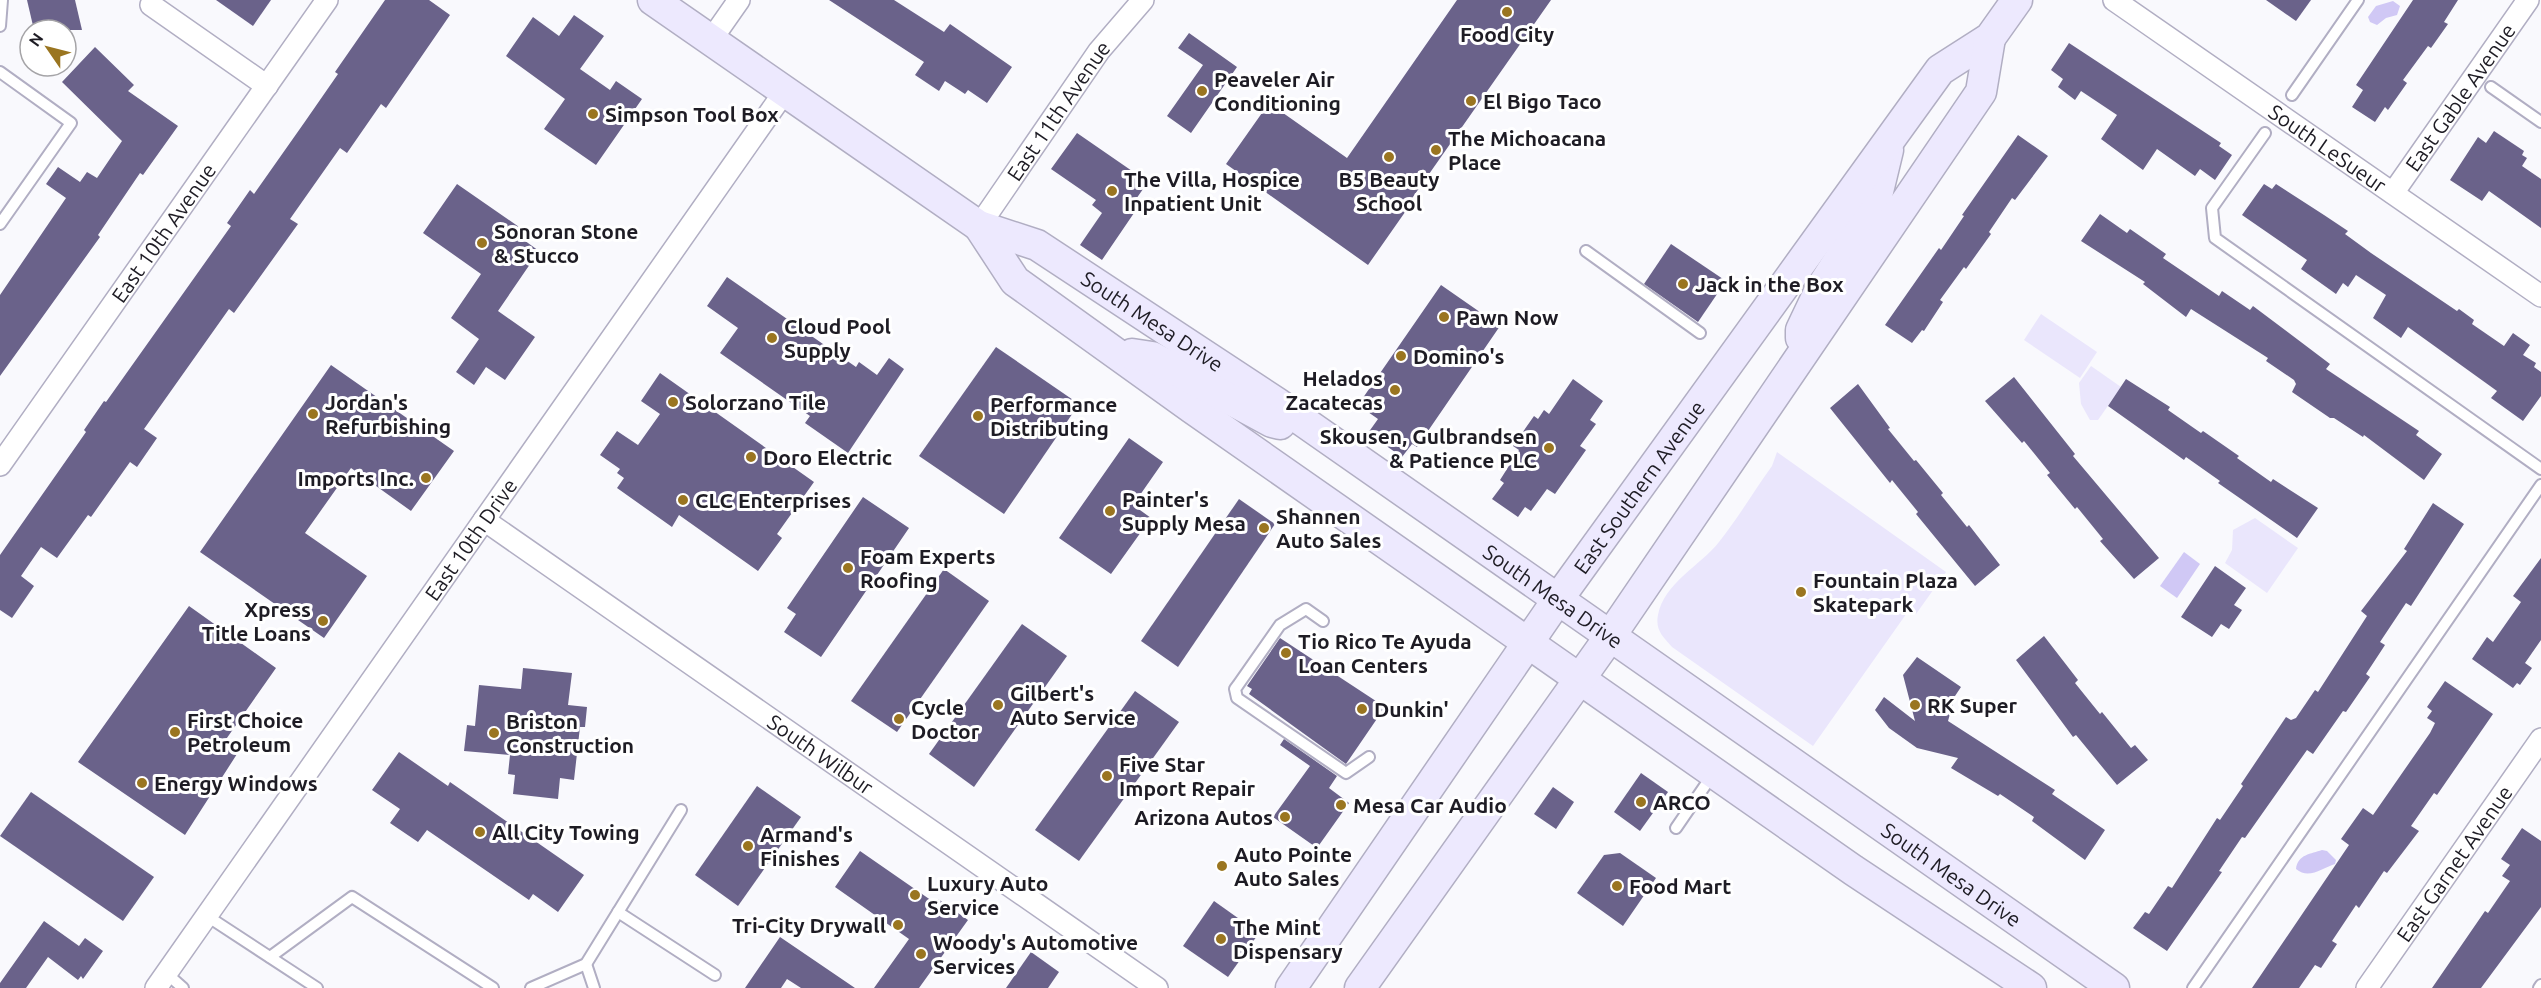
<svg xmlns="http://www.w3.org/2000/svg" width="2541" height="988" font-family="Ubuntu,sans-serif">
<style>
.green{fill:#eae6fc}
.water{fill:#d0c8f5}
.building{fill:#6a628a}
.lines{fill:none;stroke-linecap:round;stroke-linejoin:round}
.lane-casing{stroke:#b1aec3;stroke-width:14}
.street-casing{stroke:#b1aec3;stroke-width:24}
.secondary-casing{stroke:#b1aec3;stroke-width:33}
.lane{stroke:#fff;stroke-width:10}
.street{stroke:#fff;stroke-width:21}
.secondary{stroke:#ede9fe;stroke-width:30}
.poi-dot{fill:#9a7520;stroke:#fff;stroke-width:2}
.labels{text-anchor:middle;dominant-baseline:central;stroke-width:6;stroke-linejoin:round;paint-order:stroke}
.poi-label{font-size:21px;font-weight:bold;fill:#1e1c24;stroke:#fff;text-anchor:start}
.street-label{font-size:21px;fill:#1e1c24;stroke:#fff}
</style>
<rect width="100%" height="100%" fill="#f9f9fd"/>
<g class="green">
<path d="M2041 314 2097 352 2080 378 2024 340Z"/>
<path d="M2091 366 2121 387 2098 420H2090L2081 404 2079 383Z"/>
<path d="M1777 452 1946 572 1916 614 1909 610 1813 746 1672 647C1663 637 1655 630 1658 615 1664 583 1700 566 1719 542 1738 518 1754 491 1772 466Z"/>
<path d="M2255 518 2298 548 2267 593 2225 563 2232 550 2233 530Z"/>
</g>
<g class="water">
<path d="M2393 1 2400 6 2397 15 2386 18 2377 25 2370 22 2368 17 2376 6Z"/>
<path d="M2184 552 2200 564 2177 598 2160 586Z"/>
<path d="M2322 850 2327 851 2336 860 2335 864C2322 868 2309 880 2296 869 2298 854 2311 854 2322 850Z"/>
</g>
<g class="building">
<path d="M27 0H75L82 30H34Z"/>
<path d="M216 0H271L253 26Z"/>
<path d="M385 0H429L450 15 386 108 381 104 347 153 340 148 290 219 298 224 234 313 229 309 144 429 157 438 137 467 130 462 91 517 88 515 57 558 41 547 21 576 34 586 12 618 0 610V555L86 432 84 430 104 401 106 402 231 226 227 223 250 190 254 194 304 123 338 74 335 72Z"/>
<path d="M829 0H894L944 32 950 24 1012 67 987 103 968 90 965 94 945 81 939 91 915 75 924 62Z"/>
<path d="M1457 0H1551L1408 204 1410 205 1368 265 1226 164 1269 103 1347 158Z"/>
<path d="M2266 0H2311L2296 21Z"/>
<path d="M2413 0H2458L2444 22 2448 24 2431 48 2428 46 2403 80 2407 83 2388 110 2385 107 2375 122 2352 107 2363 90 2356 85Z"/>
<path d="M574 15 604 36 580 69 610 90 616 81 642 99 596 165 544 129 565 99 506 56 533 17 559 36Z"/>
<path d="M1189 33 1237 67 1191 133 1167 116 1203 65 1178 48Z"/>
<path d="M2069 43 2221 143 2219 146 2232 155 2215 180 2200 169 2195 176 2157 149 2143 170 2101 139 2117 115 2081 91 2075 100 2058 87 2063 79 2051 70Z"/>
<path d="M95 47 134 85 128 91 178 126 143 175 140 173 98 235 100 237 0 376V295L66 198 46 184 58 167 80 182 87 172 97 178 122 141 62 82Z"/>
<path d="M2494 131 2524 151 2522 155 2527 158 2522 166 2541 179V228L2489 191 2482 201 2450 180 2478 137 2486 143Z"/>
<path d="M1077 133 1148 182 1129 209 1134 213 1102 260 1080 245 1102 213 1092 205 1096 200 1051 169Z"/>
<path d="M2018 135 2048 156 2015 200 2012 198 1989 232 1991 234 1966 269 1964 267 1940 300 1943 302 1924 331 1922 330 1912 343 1885 325 1939 248 1941 250 1964 216 1962 215Z"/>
<path d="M457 184 522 229 517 235 539 251 498 311 535 337 505 380 486 367 474 385 456 372 479 339 451 318 481 274 423 233Z"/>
<path d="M2264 184 2272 189 2276 184 2324 215 2348 231 2345 234 2371 253 2457 311 2459 309 2474 320 2472 324 2504 346 2513 333 2530 345 2523 355 2536 363 2534 367 2541 372V396L2523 421 2491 398 2497 391 2408 327 2401 338 2373 318 2386 295 2356 275 2348 287 2343 283 2336 294 2301 269 2307 260 2242 215Z"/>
<path d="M2100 214 2127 233 2130 229 2166 254 2163 258 2219 296 2222 291 2250 310 2253 306 2330 364 2326 369 2419 431 2416 435 2442 454 2424 480 2364 435 2363 437 2334 418H2330L2292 392 2296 384 2294 380 2266 361 2268 358 2191 309 2186 317 2143 284 2145 282 2081 241Z"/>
<path d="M1671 244 1726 281 1698 322 1644 284Z"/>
<path d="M727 277 856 367 859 362 877 375 889 358 904 369 848 453 805 423 810 416 720 353 738 328 707 306Z"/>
<path d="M1441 285 1500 326 1417 447 1412 444 1402 457 1368 433 1378 419 1358 405Z"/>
<path d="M996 347 1079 404 1004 514 919 456Z"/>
<path d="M331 365 454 451 411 511 351 468 305 533 367 576 324 638 200 552Z"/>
<path d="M660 373 814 482 777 534 782 538 758 571 679 515 672 527 617 488 624 478 617 473 620 469 600 455 617 431 638 445 660 414 641 401Z"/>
<path d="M2014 377 2075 454 2073 456 2159 558 2134 579 2100 541 2103 539 2077 507 2075 509 2047 475 2050 473 2024 441 2022 443 1985 401Z"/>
<path d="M1573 379 1603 401 1590 420 1596 424 1580 446 1586 450 1555 494 1547 489 1531 511 1525 507 1518 517 1492 499 1504 483 1500 480 1519 450 1513 446 1534 416 1538 419 1544 410 1549 414Z"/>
<path d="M2126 379 2170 407 2168 410 2201 433 2203 431 2239 456 2237 458 2271 482 2273 479 2318 508 2297 538 2218 483 2220 481 2186 457 2184 460 2108 406Z"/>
<path d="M1858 384 1890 428 1888 429 1914 461 1916 460 1943 493 1941 495 1967 527 1969 525 2000 565 1975 586 1916 514 1918 512 1892 480 1890 483 1830 408Z"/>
<path d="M1129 438 1163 462 1133 505 1151 518 1111 574 1059 538Z"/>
<path d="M863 497 909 528 821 657 784 632 796 614 787 608Z"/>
<path d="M1239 499 1275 524 1178 667 1141 641Z"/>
<path d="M2433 503 2464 524 2411 606 2406 603 2380 642 2385 645 2366 674 2370 677 2346 712 2343 711 2313 754 2307 750 2245 838 2242 837 2219 871 2222 872 2167 951 2133 928 2145 912 2149 914 2168 886 2172 888 2217 818 2220 820 2243 786 2241 784 2286 717 2291 720 2296 718 2315 690 2318 692 2367 616 2361 611 2407 551 2404 549Z"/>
<path d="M2541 558V640L2525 663 2532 668 2520 685 2517 683 2513 688 2472 659 2487 637 2493 642 2521 602 2513 596Z"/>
<path d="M2215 566 2246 588 2234 605 2242 610 2229 629 2221 624 2212 637 2181 617Z"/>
<path d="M944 569 989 601 897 732 851 701Z"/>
<path d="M189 606 276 668 222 745 237 754 185 835 78 762Z"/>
<path d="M1022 624 1067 656 974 787 929 754Z"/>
<path d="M2044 636 2078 680 2075 683 2100 714 2102 712 2131 748 2135 745 2148 760 2117 785 2076 735 2073 737 2016 660Z"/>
<path d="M1280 638 1385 707 1346 764 1249 694 1252 689 1247 686Z"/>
<path d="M1917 657 1961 687 1955 696 1948 721 2055 790 2052 794 2105 830 2085 860 2032 821 2034 817 2000 794 1998 796 1951 768 1958 758 1917 748 1889 728 1875 710 1884 697 1915 721 1903 675Z"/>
<path d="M523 668 572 673 568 705 587 707 585 727H580L574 780 560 778 558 799 513 794 515 775 508 774 510 755 464 751 467 725 475 726 479 685 521 689Z"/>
<path d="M2445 681 2493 714 2437 795 2434 793 2411 826 2419 831 2387 873 2384 871 2359 908 2356 905 2332 941 2337 944 2321 968 2315 965 2299 988H2252L2349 845 2341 839 2363 808 2373 815 2430 733 2435 723 2427 718 2432 711 2427 707Z"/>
<path d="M1135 691 1179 722 1079 861 1035 830Z"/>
<path d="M1284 739 1337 776 1329 788 1349 803 1317 848 1273 817 1310 766 1280 745Z"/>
<path d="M399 752 448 786 450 782 584 875 558 912 533 894 529 900 427 830 418 842 390 823 400 809 372 790Z"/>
<path d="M1641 773 1668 792 1640 831 1614 812Z"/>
<path d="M757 786 801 817 738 906 695 875Z"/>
<path d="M1553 787 1574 802 1556 829 1534 814Z"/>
<path d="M31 792 154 877 123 921 0 836Z"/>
<path d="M2522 828 2541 841V907L2481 988H2432L2485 911 2488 913 2510 881 2502 876 2510 865 2501 859Z"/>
<path d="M860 851 935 903 938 899 968 920 919 988H874L909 939 835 887Z"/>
<path d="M1620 853 1656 878 1623 926 1577 893 1604 855Z"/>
<path d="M1214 901 1259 933 1228 977 1183 946Z"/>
<path d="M44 921 79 946 85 938 103 951 83 979 81 976 78 980 48 957 26 988H0V983Z"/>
<path d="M780 937 855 988H801L787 979 781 988H745Z"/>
<path d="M1031 952 1059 972 1048 988H1006Z"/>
</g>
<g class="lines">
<g class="lane-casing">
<g id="lane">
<path d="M0 26 2 0"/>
<path d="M0 72 71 123 0 224"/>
<path d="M2491 87 2541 122"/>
<path d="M2292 95 2358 0"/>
<path d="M2265 133 2212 208 2215 238 2541 469"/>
<path d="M1586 251 1700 333"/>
<path d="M1323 621 1306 609 1280 625 1238 685 1235 689 1237 698 1346 773 1369 757"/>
<path d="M1676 828 1713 774"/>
<path d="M618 912 715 975"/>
<path d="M207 916 317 988"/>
<path d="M270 957 352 897 493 988"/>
<path d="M586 964 594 988"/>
<path d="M166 973 183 988"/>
<path d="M531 988 586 964 681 810"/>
<path d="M2193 988 2541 485"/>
<path d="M2539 988 2541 985"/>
</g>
</g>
<g class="street-casing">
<g id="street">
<path id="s1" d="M2114 0 2541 296"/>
<path d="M151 5 267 86"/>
<path d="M711 40 739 0"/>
<path id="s2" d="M2393 193 2528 0"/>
<path id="s3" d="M979 226 1099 51 1143 0"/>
<path id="s4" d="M0 465 327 0"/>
<path id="s5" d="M484 520 1157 988"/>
<path id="s6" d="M156 988 785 91"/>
<path id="s7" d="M2367 988 2541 739"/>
</g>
</g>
<g class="secondary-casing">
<g id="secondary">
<path id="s8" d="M653 0 979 226 1037 245 1277 403 2114 988"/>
<path d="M979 226 1015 281 1192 408 1853 870 2031 988"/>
<path d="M1801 338V330L1821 288 1875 204 1888 150"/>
<path d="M1132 354 1152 357 1272 422 1280 424"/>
<path id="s9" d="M1291 988 1558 599 1940 70 1990 38 2017 0"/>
<path d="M1360 988 1611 635 1981 92 1990 38"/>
</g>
</g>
<use href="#lane" class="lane"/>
<use href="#street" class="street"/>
<use href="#secondary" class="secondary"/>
</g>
<g class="poi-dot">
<circle cx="1507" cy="12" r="6"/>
<circle cx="1202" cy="91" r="6"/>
<circle cx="1471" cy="101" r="6"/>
<circle cx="593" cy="114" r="6"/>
<circle cx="1436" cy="150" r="6"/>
<circle cx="1389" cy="157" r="6"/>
<circle cx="1112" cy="191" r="6"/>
<circle cx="482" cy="243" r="6"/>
<circle cx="1683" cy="284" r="6"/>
<circle cx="1444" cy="317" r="6"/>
<circle cx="772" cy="338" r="6"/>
<circle cx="1401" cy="356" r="6"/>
<circle cx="1395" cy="390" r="6"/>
<circle cx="673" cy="402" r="6"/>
<circle cx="313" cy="414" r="6"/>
<circle cx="978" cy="416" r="6"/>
<circle cx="1549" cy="448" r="6"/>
<circle cx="751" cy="457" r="6"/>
<circle cx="426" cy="478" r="6"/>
<circle cx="683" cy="500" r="6"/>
<circle cx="1110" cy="511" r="6"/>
<circle cx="1264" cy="528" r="6"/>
<circle cx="848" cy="568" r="6"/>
<circle cx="1801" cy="592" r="6"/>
<circle cx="323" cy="621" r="6"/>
<circle cx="1286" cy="653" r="6"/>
<circle cx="998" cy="705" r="6"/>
<circle cx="1915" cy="705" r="6"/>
<circle cx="1362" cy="709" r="6"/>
<circle cx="899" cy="719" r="6"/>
<circle cx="175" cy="732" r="6"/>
<circle cx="494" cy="733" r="6"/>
<circle cx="1107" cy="776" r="6"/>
<circle cx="142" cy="783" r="6"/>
<circle cx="1641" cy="802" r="6"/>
<circle cx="1341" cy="805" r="6"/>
<circle cx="1285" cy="817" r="6"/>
<circle cx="480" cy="832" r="6"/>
<circle cx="748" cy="846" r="6"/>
<circle cx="1222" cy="866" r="6"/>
<circle cx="1617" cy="886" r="6"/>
<circle cx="915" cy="895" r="6"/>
<circle cx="898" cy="925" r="6"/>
<circle cx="1221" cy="939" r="6"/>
<circle cx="921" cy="954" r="6"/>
</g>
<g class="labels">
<g class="poi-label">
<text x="1507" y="34" text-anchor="middle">Food City</text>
<text x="1214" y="79">Peaveler Air<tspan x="1214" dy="24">Conditioning</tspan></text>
<text x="1483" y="101">El Bigo Taco</text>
<text x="605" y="114">Simpson Tool Box</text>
<text x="1448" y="138">The Michoacana<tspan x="1448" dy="24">Place</tspan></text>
<text x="1124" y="179">The Villa, Hospice<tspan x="1124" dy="24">Inpatient Unit</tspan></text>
<text x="1389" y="179" text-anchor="middle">B5 Beauty<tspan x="1389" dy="24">School</tspan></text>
<text x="494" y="231">Sonoran Stone<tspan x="494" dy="24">&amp; Stucco</tspan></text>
<text x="1695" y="284">Jack in the Box</text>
<text x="1456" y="317">Pawn Now</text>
<text x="784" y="326">Cloud Pool<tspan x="784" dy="24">Supply</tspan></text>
<text x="1413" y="356">Domino's</text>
<text x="1383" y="378" text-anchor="end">Helados<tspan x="1383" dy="24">Zacatecas</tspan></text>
<text x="325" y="402">Jordan's<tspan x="325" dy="24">Refurbishing</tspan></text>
<text x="685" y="402">Solorzano Tile</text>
<text x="990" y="404">Performance<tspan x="990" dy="24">Distributing</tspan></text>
<text x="1537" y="436" text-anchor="end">Skousen, Gulbrandsen<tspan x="1537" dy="24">&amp; Patience PLC</tspan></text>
<text x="763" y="457">Doro Electric</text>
<text x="414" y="478" text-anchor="end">Imports Inc.</text>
<text x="1122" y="499">Painter's<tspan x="1122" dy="24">Supply Mesa</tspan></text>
<text x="695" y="500">CLC Enterprises</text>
<text x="1276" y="516">Shannen<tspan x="1276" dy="24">Auto Sales</tspan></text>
<text x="860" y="556">Foam Experts<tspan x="860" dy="24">Roofing</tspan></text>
<text x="1813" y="580">Fountain Plaza<tspan x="1813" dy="24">Skatepark</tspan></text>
<text x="311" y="609" text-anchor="end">Xpress<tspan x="311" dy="24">Title Loans</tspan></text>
<text x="1298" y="641">Tio Rico Te Ayuda<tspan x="1298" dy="24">Loan Centers</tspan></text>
<text x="1010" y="693">Gilbert's<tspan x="1010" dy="24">Auto Service</tspan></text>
<text x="1927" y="705">RK Super</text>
<text x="911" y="707">Cycle<tspan x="911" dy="24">Doctor</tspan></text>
<text x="1374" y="709">Dunkin'</text>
<text x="187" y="720">First Choice<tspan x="187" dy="24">Petroleum</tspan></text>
<text x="506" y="721">Briston<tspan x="506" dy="24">Construction</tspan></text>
<text x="1119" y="764">Five Star<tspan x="1119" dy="24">Import Repair</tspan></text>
<text x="154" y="783">Energy Windows</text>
<text x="1653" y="802">ARCO</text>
<text x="1353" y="805">Mesa Car Audio</text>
<text x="1273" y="817" text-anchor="end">Arizona Autos</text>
<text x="492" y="832">All City Towing</text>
<text x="760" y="834">Armand's<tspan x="760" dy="24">Finishes</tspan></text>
<text x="1234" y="854">Auto Pointe<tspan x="1234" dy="24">Auto Sales</tspan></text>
<text x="927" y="883">Luxury Auto<tspan x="927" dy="24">Service</tspan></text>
<text x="1629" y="886">Food Mart</text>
<text x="886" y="925" text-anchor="end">Tri-City Drywall</text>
<text x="1233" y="927">The Mint<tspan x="1233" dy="24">Dispensary</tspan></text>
<text x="933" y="942">Woody's Automotive<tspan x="933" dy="24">Services</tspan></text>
</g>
<g class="street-label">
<text stroke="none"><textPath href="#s2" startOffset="117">East Gable Avenue</textPath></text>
<text stroke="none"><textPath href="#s3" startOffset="140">East 11th Avenue</textPath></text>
<text stroke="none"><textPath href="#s1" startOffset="260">South LeSueur</textPath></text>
<text stroke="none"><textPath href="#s4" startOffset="284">East 10th Avenue</textPath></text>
<text stroke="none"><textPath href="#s8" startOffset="596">South Mesa Drive</textPath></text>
<text stroke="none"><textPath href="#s9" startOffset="610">East Southern Avenue</textPath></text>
<text stroke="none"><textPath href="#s6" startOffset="548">East 10th Drive</textPath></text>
<text stroke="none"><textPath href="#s8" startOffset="1082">South Mesa Drive</textPath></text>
<text stroke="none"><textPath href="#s5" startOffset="410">South Wilbur</textPath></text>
<text stroke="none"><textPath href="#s7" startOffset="152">East Garnet Avenue</textPath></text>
<text stroke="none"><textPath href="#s8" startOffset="1568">South Mesa Drive</textPath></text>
</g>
</g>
<g transform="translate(48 48) rotate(305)"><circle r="28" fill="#ffffff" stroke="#a5a4a7" stroke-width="1.5"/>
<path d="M0-4.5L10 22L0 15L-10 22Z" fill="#9a7520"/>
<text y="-9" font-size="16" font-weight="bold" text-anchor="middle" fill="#1e1c24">N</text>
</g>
</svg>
